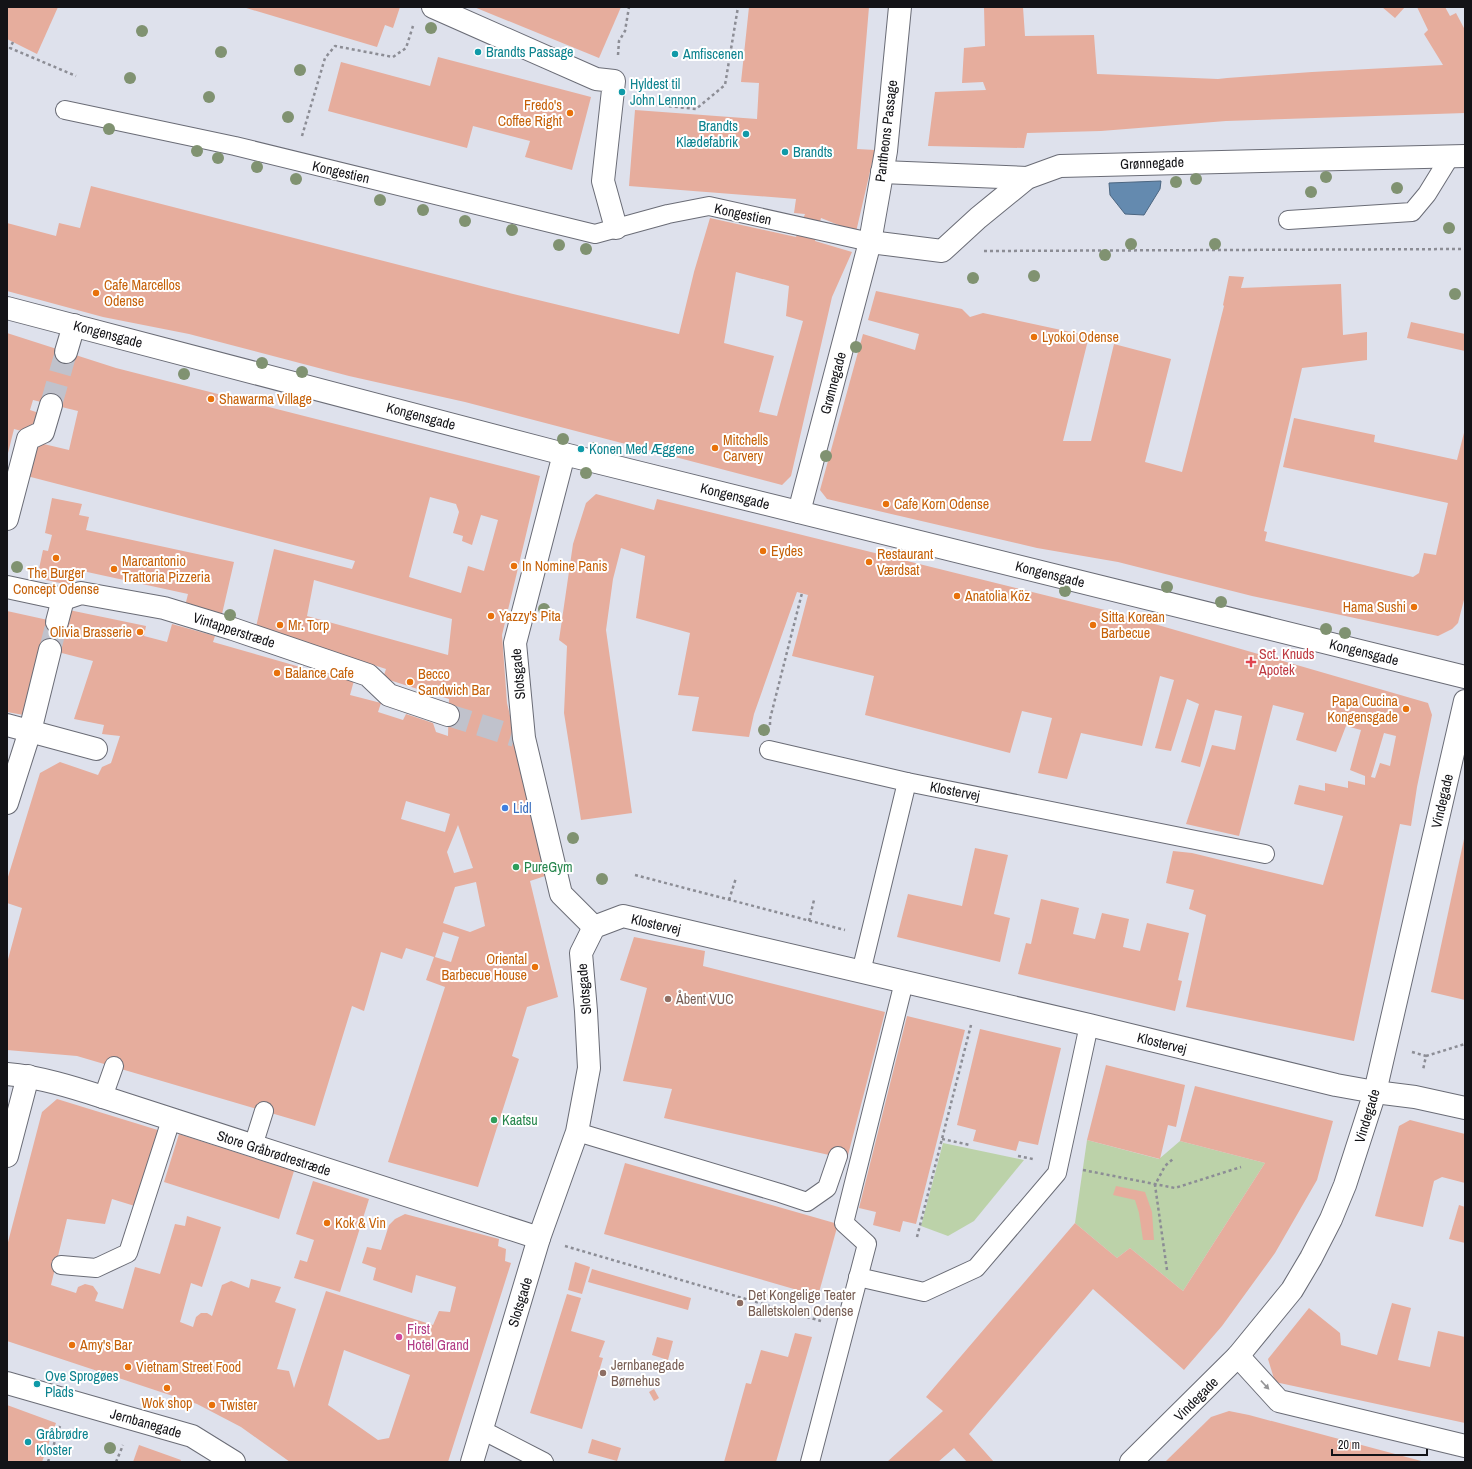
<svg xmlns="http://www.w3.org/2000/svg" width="1472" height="1469" font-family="'Archivo Narrow',sans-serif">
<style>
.green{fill:#bcd2a9}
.water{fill:#648aaf;stroke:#4c6681}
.building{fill:#e6ad9d;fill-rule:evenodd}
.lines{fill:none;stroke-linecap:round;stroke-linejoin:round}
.pedestrian-tunnel{stroke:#c0c2cc;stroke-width:22;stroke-dasharray:22 11;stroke-linecap:butt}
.service-casing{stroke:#6a6c76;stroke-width:20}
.pedestrian-casing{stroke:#6a6c76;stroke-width:24}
.minor-casing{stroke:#6a6c76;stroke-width:24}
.path{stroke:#8c8d95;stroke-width:2.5;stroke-dasharray:3 3;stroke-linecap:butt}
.service{stroke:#fff;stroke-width:18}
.pedestrian{stroke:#fff;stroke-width:22}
.minor{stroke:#fff;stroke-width:22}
.tree{fill:#809271}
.oneway{fill:#959597}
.culture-dot{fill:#0f9aa8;stroke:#fff;stroke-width:1.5}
.food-dot{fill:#e8710a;stroke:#fff;stroke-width:1.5}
.health-dot{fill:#e0444e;stroke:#fff;stroke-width:1.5}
.shop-dot{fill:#3f7fe0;stroke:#fff;stroke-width:1.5}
.leisure-dot{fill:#2e9e5b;stroke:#fff;stroke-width:1.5}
.education-dot{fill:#8d6e63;stroke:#fff;stroke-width:1.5}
.hotel-dot{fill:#d1479c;stroke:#fff;stroke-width:1.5}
.labels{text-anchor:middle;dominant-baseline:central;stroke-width:4;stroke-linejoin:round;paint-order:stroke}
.culture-label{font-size:14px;fill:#0d838f;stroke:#fff;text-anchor:start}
.food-label{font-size:14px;fill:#c56008;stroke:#fff;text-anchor:start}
.street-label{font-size:14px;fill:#131317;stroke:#fff}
.health-label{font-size:14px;fill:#be3a42;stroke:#fff;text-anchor:start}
.shop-label{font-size:14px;fill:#366cbe;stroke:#fff;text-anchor:start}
.leisure-label{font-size:14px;fill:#27864d;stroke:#fff;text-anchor:start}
.education-label{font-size:14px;fill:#785e54;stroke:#fff;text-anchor:start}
.hotel-label{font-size:14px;fill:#b23c85;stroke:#fff;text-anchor:start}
</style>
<rect width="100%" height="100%" fill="#dee1ec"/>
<g class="green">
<path d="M1087 1140 1159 1159 1180 1141 1265 1163 1183 1291 1130 1248 1117 1258 1075 1223Z"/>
<path d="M943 1143 1024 1160 974 1221 948 1236 921 1226Z"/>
</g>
<path class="water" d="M1161 181 1160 189 1144 215 1125 214 1110 195 1109 183Z"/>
<g class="building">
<path d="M7 7H58L37 54 7 39Z"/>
<path d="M243 7H400L393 28 385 25 377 47Z"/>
<path d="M474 7H621L599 58Z"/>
<path d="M749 7H869L857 149 875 150 856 232 821 218 815 241 852 252 832 297 791 476 782 485 465 402 349 376 189 334 103 317 7 291V223L56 236 59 223 80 228 91 186 493 289 679 334 694 272 710 218 796 237 805 214 794 213 796 199 629 186 635 110 757 119 759 83 741 82ZM736 272 789 286 786 316 803 321 777 416 759 412 774 356 724 343Z"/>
<path d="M984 7H1023L1025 36 1094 35 1097 74 1218 79 1227 78 1312 72 1443 65 1424 34 1428 30 1417 7H1445L1450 16 1456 13 1465 30V113L1226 121 1101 131 1027 133 1024 148 928 146 935 92 986 90 983 82 962 83 964 48 985 46Z"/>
<path d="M1382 7H1405L1395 18Z"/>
<path d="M438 57 591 97 572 170 525 157 530 141 473 126 467 148 328 111 341 62 430 86Z"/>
<path d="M1229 276 1244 277 1241 288 1341 284 1343 335 1367 332V360L1302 368 1264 531 1267 532 1265 541 1413 577 1419 573 1424 553 1436 555 1448 503 1283 467 1294 418 1375 435 1374 442 1457 460 1465 429V596L1458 623 1452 629 1438 636 1252 596 1118 562 1037 548 827 499 820 490 863 334 915 350 919 334 868 320 876 291 962 309 970 317 983 313 1089 336 1063 441H1091L1114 344 1171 359 1145 462 1182 472 1224 306 1223 305Z"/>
<path d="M1411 322 1465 334V351L1407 338Z"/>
<path d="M7 333 116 368 540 476 502 635 507 703 548 875 530 881 558 997 527 1007 512 1056 519 1059 478 1187 388 1162 445 987 426 980 434 957 406 948 402 959 381 952 364 1011 352 1006 315 1126 77 1056 7 1050V963L22 908 7 903V880L40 773 60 762 98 775 102 767 111 763 120 736 102 734 104 725 74 719 93 661 50 650 29 716 7 712V611L57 622 69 610 146 626 144 636 167 642 172 624 215 636 213 642 314 671 316 667 355 677 350 695 381 703 378 712 403 720 406 714 433 723 436 732 448 736 449 699 383 678 386 669 256 627 274 549 352 569 355 561 23 475 31 441 69 450 78 411 33 400 30 410 39 413 33 434 14 429 7 457ZM430 497 456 504 459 512 453 533 463 536 462 541 472 545 481 515 498 520 484 571 468 566 461 593 409 577ZM314 580 452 619 448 655 307 616ZM406 801 450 814 445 832 401 819ZM458 825 473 868 454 873 447 852ZM476 882 485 926 470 932 443 923 455 887ZM443 932 459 937 451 962 435 957Z"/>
<path d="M596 494 654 510 657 499 1113 612 1428 703 1432 715 1417 787 1411 826 1400 824 1354 1041 1186 1007 1206 915 1189 909 1194 890 1166 883 1173 851 1192 853 1323 885 1343 816 1294 804 1299 785 1325 791V783L1348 788V781L1365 785V776L1350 770 1361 730 1346 726 1336 752 1296 740 1304 713 1273 705 1239 836 1186 824 1212 745 1235 750 1242 716 1215 710 1200 767 1181 762 1199 704 1187 699 1171 751 1155 748 1174 680 1160 676 1142 746 1081 733 1067 779 1038 773 1052 718 1022 711 1010 753 865 715 874 676 792 656 808 595 797 592 754 714 749 737 692 731 699 697 678 695 690 633 636 618 645 556 621 548 613 579 606 630 632 813 581 820 564 713 567 646 559 640 573 544 586 503ZM1384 733 1396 736 1390 766 1380 763 1375 778 1371 777Z"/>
<path d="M52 498 82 504 79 515 89 517 86 530 234 562 222 614 185 606 188 594 78 570 74 586 37 578 43 550 48 551 52 535 45 533Z"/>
<path d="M1464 839H1465V1000L1431 992Z"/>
<path d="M975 848 1008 855 994 914 1010 918 1000 962 897 937 908 894 962 906Z"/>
<path d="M1041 899 1079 908 1073 934 1095 939 1102 913 1129 919 1123 947 1140 951 1147 923 1189 933 1178 980 1182 981 1175 1011 1018 974 1026 943 1031 944Z"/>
<path d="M634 937 705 951 703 966 885 1012 847 1159 664 1118 672 1089 623 1081 647 988 620 980Z"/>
<path d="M907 1016 965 1030 916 1224 903 1221 900 1232 873 1225 876 1212 859 1208Z"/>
<path d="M980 1029 1061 1048 1038 1145 1019 1141 1016 1151 973 1141 976 1130 957 1125Z"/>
<path d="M1106 1065 1185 1085 1176 1127 1168 1125 1160 1159 1087 1140Z"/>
<path d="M1195 1086 1333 1121 1317 1180 1275 1253 1222 1326 1184 1370 1093 1289 969 1434 994 1462H967L954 1448 938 1462H887L943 1411 926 1397 1075 1223 1117 1258 1130 1248 1183 1291 1265 1163 1180 1141Z"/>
<path d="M57 1099 161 1131 138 1207 112 1199 105 1224 67 1219 51 1285 76 1293 78 1287 85 1284 93 1286 98 1293 95 1301 123 1309 135 1267 160 1274 175 1224 185 1226 187 1216 221 1227 202 1287 191 1283 180 1322 193 1327 196 1317 201 1313H207L212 1316 222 1285 231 1281 249 1288 251 1279 281 1287 275 1302 296 1309 277 1369 289 1371 294 1388 326 1291 433 1325 439 1311 450 1312 456 1287 416 1275 412 1293 373 1280 376 1268 362 1263 367 1247 381 1250 389 1225 395 1219 405 1214 499 1239 498 1246 506 1249 505 1261 511 1263 448 1462H290L241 1427 197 1404 7 1341V1246L42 1112ZM344 1350 410 1375 389 1438 378 1440 328 1405Z"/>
<path d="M1410 1120 1465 1134V1183L1442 1177 1434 1181 1423 1227 1375 1216 1399 1126Z"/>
<path d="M179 1134 294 1171 279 1219 164 1182Z"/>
<path d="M625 1163 838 1224 818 1296 604 1234Z"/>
<path d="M313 1181 369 1199 340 1292 294 1278 300 1260 307 1262 314 1240 296 1234Z"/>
<path d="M1116 1186 1145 1192 1152 1212 1154 1240H1143L1139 1213 1135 1200 1113 1195Z"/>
<path d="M1459 1205 1465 1207V1243L1449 1239Z"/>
<path d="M575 1262 590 1267 582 1294 568 1290Z"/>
<path d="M592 1269 691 1298 688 1310 588 1282Z"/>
<path d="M567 1294 581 1298 571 1331 605 1341 599 1357 603 1358 582 1429 530 1413Z"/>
<path d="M1392 1303 1411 1308 1398 1360 1430 1367 1438 1331 1465 1337V1423L1275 1382 1268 1359 1309 1308 1340 1333 1341 1345 1377 1355Z"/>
<path d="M795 1333 812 1337 776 1462H724L746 1383 751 1384 761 1350 788 1357Z"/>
<path d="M657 1337 673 1341 668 1360 652 1355Z"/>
<path d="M658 1376 661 1381 655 1385 651 1380Z"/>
<path d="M654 1389 659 1398 654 1401 649 1392Z"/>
<path d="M7 1405 56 1423 42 1462H7Z"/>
<path d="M1229 1411 1249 1415 1425 1462H1165L1211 1417Z"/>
<path d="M592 1439 621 1448 617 1461 588 1453Z"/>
<path d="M139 1445 181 1460 180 1462H133Z"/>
</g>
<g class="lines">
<g class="pedestrian-tunnel">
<path d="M51 405 66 352"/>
<path d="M50 650 57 622"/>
<path d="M448 715 515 736"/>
</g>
<g class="service-casing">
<g id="service">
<path d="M65 110 235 146 595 234 668 214 709 206 870 242"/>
<path d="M1288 220 1412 212 1427 194 1451 155"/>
<path d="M769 750 907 782"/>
<path d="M861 972 907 782 1265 854"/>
<path d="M103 1097 114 1066"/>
<path d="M577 1132 780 1193 807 1202 827 1188 838 1156"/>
<path d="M253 1146 264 1111"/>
<path d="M61 1265 96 1268 128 1253 171 1120"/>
<path d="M858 1277 924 1292 976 1268 1057 1173 1089 1025"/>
<path d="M482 1430 544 1462"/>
<path d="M810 1462 867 1244 844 1223 904 982"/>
</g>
</g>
<g class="pedestrian-casing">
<g id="pedestrian">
<path d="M433 7 596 79 614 81 603 181 616 228"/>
<path d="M882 172 1027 178"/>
<path d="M7 308 564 454 1465 677"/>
<path d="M66 352 74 325"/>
<path d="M564 454 515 643 524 738 561 894 594 927"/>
<path d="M799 512 870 242 886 151 900 7"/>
<path d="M7 519 28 439 43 432 51 405"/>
<path d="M7 587 63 599 81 593 164 608 233 629 368 675 389 695 448 715"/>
<path d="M57 622 63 599"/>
<path d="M7 725 96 749"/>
<path d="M7 803 30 731 50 650"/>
<path d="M7 1074C40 1077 72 1087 103 1097"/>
<path d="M7 1156 28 1076"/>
<path d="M7 1383 192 1436 234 1462"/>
</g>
</g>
<g class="minor-casing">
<g id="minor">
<path d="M870 242 942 251 978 218 1027 178 1060 166 1465 156"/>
<path d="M103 1097 539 1238"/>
<path d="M1238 1356 1279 1401 1465 1446"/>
<path d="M472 1462 539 1238 577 1132 589 1068 586 1011 581 953 594 927 623 916 1089 1025 1336 1085 1375 1092 1415 1097 1465 1108"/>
<path d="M1131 1462 1238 1356 1292 1290 1311 1258 1331 1219 1345 1185 1375 1092 1465 701"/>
</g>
</g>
<g class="path">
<path d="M13 42 10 48 76 76"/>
<path d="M618 55 619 41 625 31 629 7"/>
<path d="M639 103 696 109 725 85 738 7"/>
<path d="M302 136 325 58 335 46 393 57 406 48 413 26"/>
<path d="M984 251 1465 249"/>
<path d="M770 725V719L802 593"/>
<path d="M635 875 845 930"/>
<path d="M729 900 736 878"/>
<path d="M809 921 814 900"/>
<path d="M1412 1052 1426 1056 1423 1070"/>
<path d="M1426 1056 1465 1044"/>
<path d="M942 1139 970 1145"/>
<path d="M1018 1156 1033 1159"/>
<path d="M1083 1170 1175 1188 1241 1167"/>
<path d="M917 1237 971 1025"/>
<path d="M565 1246 821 1321"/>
<path d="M1167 1270 1155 1185 1165 1166 1174 1158"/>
<path d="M48 1462 60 1426"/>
<path d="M116 1462 123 1445"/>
</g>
<use href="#service" class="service"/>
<use href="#pedestrian" class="pedestrian"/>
<use href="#minor" class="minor"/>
</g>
<g class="tree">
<circle cx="431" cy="28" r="6"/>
<circle cx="142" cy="31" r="6"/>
<circle cx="221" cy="52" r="6"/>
<circle cx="300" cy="70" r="6"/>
<circle cx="130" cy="78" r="6"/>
<circle cx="209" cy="97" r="6"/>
<circle cx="288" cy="117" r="6"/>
<circle cx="109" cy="129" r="6"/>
<circle cx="197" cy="151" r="6"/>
<circle cx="218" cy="158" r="6"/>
<circle cx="257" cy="167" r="6"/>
<circle cx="1326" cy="177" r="6"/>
<circle cx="296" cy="179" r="6"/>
<circle cx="1196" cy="179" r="6"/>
<circle cx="1176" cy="182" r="6"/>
<circle cx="1397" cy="188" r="6"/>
<circle cx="1311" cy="192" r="6"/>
<circle cx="380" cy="200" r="6"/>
<circle cx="423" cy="210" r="6"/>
<circle cx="465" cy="221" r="6"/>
<circle cx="1449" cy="228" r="6"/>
<circle cx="512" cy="230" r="6"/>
<circle cx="1131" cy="244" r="6"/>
<circle cx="1215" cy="244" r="6"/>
<circle cx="559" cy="245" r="6"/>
<circle cx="586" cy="249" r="6"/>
<circle cx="1105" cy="255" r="6"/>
<circle cx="1034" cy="276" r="6"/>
<circle cx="973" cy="278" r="6"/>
<circle cx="1455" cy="294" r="6"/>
<circle cx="856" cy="347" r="6"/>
<circle cx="262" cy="363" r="6"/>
<circle cx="302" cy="372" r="6"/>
<circle cx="184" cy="374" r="6"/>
<circle cx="563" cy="439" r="6"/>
<circle cx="594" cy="448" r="6"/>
<circle cx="826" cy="456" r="6"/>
<circle cx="586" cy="473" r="6"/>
<circle cx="17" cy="567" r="6"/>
<circle cx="1167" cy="587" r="6"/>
<circle cx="1065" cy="591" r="6"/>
<circle cx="1221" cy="602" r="6"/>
<circle cx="544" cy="609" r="6"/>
<circle cx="230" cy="615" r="6"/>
<circle cx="1326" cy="629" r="6"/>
<circle cx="1345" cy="633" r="6"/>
<circle cx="764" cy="730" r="6"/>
<circle cx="573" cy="838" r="6"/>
<circle cx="602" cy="879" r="6"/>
<circle cx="110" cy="1448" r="6"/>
</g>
<defs><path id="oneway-solid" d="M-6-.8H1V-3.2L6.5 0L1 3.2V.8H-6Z"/></defs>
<use class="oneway" href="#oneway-solid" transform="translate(1265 1385) rotate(47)"/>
<g class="culture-dot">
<circle cx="478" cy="52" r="4"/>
<circle cx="675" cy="54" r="4"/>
<circle cx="622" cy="92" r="4"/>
<circle cx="746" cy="134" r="4"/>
<circle cx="785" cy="152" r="4"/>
<circle cx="581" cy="449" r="4"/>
<circle cx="37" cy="1384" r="4"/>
<circle cx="28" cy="1442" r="4"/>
</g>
<g class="food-dot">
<circle cx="570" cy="113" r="4"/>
<circle cx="96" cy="293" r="4"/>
<circle cx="1034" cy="337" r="4"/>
<circle cx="211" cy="399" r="4"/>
<circle cx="715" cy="448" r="4"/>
<circle cx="886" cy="504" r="4"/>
<circle cx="763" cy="551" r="4"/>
<circle cx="56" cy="558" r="4"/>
<circle cx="869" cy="562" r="4"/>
<circle cx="514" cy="566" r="4"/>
<circle cx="114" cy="569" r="4"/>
<circle cx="957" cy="596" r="4"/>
<circle cx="1414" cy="607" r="4"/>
<circle cx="491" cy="616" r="4"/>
<circle cx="280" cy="625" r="4"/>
<circle cx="1093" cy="625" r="4"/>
<circle cx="140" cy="632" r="4"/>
<circle cx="277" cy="673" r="4"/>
<circle cx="410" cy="682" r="4"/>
<circle cx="1406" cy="709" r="4"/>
<circle cx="535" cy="967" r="4"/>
<circle cx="327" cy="1223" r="4"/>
<circle cx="72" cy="1345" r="4"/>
<circle cx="128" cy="1367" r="4"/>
<circle cx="167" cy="1388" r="4"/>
<circle cx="212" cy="1405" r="4"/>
</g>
<path class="health-dot" d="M1249 656h4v4h4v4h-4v4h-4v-4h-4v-4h4z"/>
<circle class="shop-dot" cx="505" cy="808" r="4"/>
<g class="leisure-dot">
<circle cx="516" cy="867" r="4"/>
<circle cx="494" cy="1120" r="4"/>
</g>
<g class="education-dot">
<circle cx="668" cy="999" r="4"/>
<circle cx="740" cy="1303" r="4"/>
<circle cx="603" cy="1373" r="4"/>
</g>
<circle class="hotel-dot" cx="399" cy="1337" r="4"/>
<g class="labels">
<g class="culture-label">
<text x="486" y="52">Brandts Passage</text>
<text x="683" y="54">Amfiscenen</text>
<text x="630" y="84">Hyldest til<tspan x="630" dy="16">John Lennon</tspan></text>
<text x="738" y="126" text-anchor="end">Brandts<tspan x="738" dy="16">Klædefabrik</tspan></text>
<text x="793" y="152">Brandts</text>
<text x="589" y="449">Konen Med Æggene</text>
<text x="45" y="1376">Ove Sprogøes<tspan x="45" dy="16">Plads</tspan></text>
<text x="36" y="1434">Gråbrødre<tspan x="36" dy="16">Kloster</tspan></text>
</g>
<g class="food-label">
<text x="562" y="105" text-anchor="end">Fredo's<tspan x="562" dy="16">Coffee Right</tspan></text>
<text x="104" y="285">Cafe Marcellos<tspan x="104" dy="16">Odense</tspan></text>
<text x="1042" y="337">Lyokoi Odense</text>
<text x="219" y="399">Shawarma Village</text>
<text x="723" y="440">Mitchells<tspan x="723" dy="16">Carvery</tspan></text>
<text x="894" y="504">Cafe Korn Odense</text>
<text x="771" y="551">Eydes</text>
<text x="877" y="554">Restaurant<tspan x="877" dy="16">Værdsat</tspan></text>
<text x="122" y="561">Marcantonio<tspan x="122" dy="16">Trattoria Pizzeria</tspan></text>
<text x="522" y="566">In Nomine Panis</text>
<text x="56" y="573" text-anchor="middle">The Burger<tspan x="56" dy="16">Concept Odense</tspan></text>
<text x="965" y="596">Anatolia Köz</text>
<text x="1406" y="607" text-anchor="end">Hama Sushi</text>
<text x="499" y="616">Yazzy's Pita</text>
<text x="1101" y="617">Sitta Korean<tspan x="1101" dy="16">Barbecue</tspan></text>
<text x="288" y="625">Mr. Torp</text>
<text x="132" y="632" text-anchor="end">Olivia Brasserie</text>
<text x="285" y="673">Balance Cafe</text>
<text x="418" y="674">Becco<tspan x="418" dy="16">Sandwich Bar</tspan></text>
<text x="1398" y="701" text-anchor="end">Papa Cucina<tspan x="1398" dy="16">Kongensgade</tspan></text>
<text x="527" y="959" text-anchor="end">Oriental<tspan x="527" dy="16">Barbecue House</tspan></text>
<text x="335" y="1223">Kok &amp; Vin</text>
<text x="80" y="1345">Amy's Bar</text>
<text x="136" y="1367">Vietnam Street Food</text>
<text x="167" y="1403" text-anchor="middle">Wok shop</text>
<text x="220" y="1405">Twister</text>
</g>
<g class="street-label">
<text transform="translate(886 131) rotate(-83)">Pantheons Passage</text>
<text transform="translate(1152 163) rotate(-2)">Grønnegade</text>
<text transform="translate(341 172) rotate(13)">Kongestien</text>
<text transform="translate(743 214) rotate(12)">Kongestien</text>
<text transform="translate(108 334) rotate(15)">Kongensgade</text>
<text transform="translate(833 383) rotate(-75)">Grønnegade</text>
<text transform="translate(421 416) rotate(15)">Kongensgade</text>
<text transform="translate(735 496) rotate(14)">Kongensgade</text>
<text transform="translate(1050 574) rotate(14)">Kongensgade</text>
<text transform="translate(234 630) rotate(18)">Vintapperstræde</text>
<text transform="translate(1364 652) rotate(14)">Kongensgade</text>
<text transform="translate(518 674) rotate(-95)">Slotsgade</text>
<text transform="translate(955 791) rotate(11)">Klostervej</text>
<text transform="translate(1442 801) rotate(-77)">Vindegade</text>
<text transform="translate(656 924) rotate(13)">Klostervej</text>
<text transform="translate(584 989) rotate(-95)">Slotsgade</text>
<text transform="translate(1162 1043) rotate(14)">Klostervej</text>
<text transform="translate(1367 1116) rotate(-73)">Vindegade</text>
<text transform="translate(274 1153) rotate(18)">Store Gråbrødrestræde</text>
<text transform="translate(520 1302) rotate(-73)">Slotsgade</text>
<text transform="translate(1196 1399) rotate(-45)">Vindegade</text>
<text transform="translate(146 1423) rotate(16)">Jernbanegade</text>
</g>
<g class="health-label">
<text x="1259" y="654">Sct. Knuds<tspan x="1259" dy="16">Apotek</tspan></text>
</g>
<g class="shop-label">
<text x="513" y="808">Lidl</text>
</g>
<g class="leisure-label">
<text x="524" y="867">PureGym</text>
<text x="502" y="1120">Kaatsu</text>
</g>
<g class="education-label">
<text x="676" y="999">Åbent VUC</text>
<text x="748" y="1295">Det Kongelige Teater<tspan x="748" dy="16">Balletskolen Odense</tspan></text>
<text x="611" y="1365">Jernbanegade<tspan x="611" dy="16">Børnehus</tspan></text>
</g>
<g class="hotel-label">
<text x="407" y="1329">First<tspan x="407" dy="16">Hotel Grand</tspan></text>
</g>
</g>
<rect width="1472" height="1469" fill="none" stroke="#131317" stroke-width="16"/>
<path d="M1332 1449v6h95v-6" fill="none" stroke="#131317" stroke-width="2"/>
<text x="1338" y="1449" font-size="12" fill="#131317" stroke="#ffffff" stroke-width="3" paint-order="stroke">20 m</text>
</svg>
